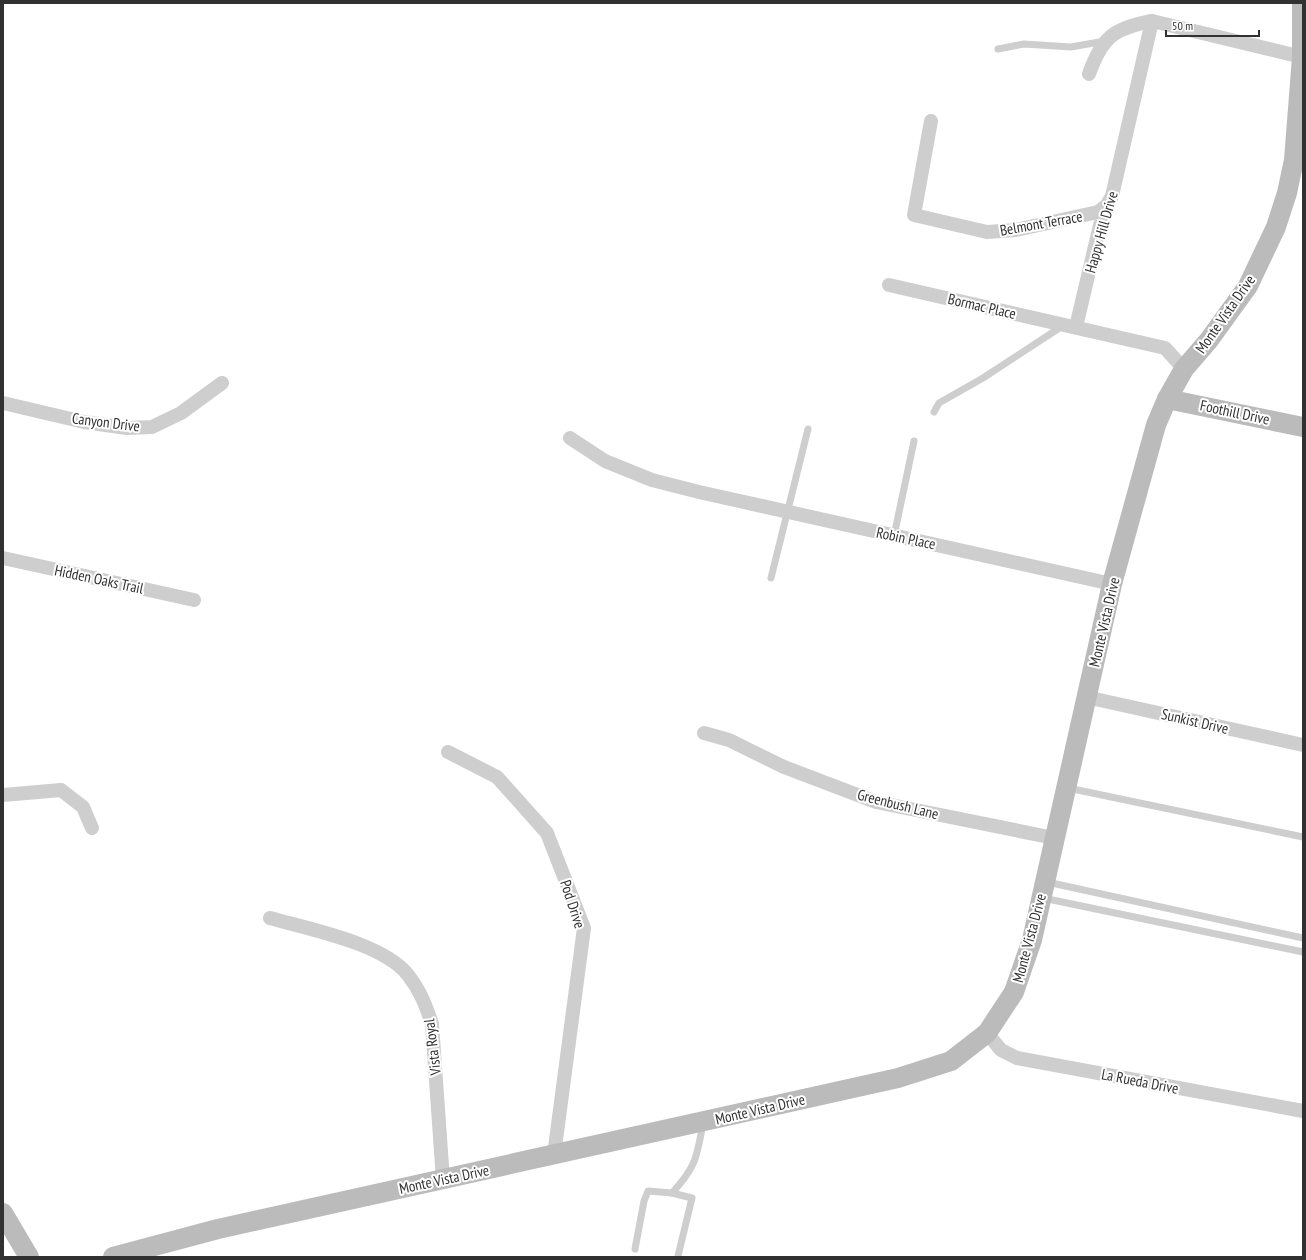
<svg xmlns="http://www.w3.org/2000/svg" width="1306" height="1260" font-family="'PT Sans Narrow',sans-serif">
<style>
.lines{fill:none;stroke-linecap:round;stroke-linejoin:round}
.lane{stroke:#cecece;stroke-width:7}
.street{stroke:#cecece;stroke-width:14}
.secondary{stroke:#bbb;stroke-width:20}
.labels{text-anchor:middle;dominant-baseline:central;stroke-width:4;stroke-linejoin:round;paint-order:stroke}
.street-label{font-size:15px;fill:#313131;stroke:#fff}
</style>
<rect width="100%" height="100%" fill="#fff"/>
<g class="lines">
<g class="lane">
<path d="M998 49 1024 44 1071 47 1105 41"/>
<path d="M934 412 939 403 983 378 1064 325"/>
<path d="M894 536 914 441"/>
<path d="M771 578 808 429"/>
<path d="M1068 788 1303 837"/>
<path d="M1047 882 1303 938"/>
<path d="M1043 898 1303 952"/>
<path d="M672 1193 692 1198 678 1256"/>
<path d="M635 1249 644 1201 648 1191 672 1193C696 1167 697 1157 703 1123"/>
</g>
<g class="street">
<path d="M1089 74C1102 37 1114 28 1152 21L1302 57"/>
<path d="M931 121 914 215 987 232 1016 230 1098 212 1107 205 1109 201"/>
<path d="M889 285 1165 348 1184 369"/>
<path d="M1076 327 1100 225 1112 196 1152 21"/>
<path d="M3 403 84 422 127 428 152 427 181 413 222 383"/>
<path d="M570 438 605 461 652 480 699 492 1112 584"/>
<path d="M3 558 194 600"/>
<path d="M1086 697 1303 745"/>
<path d="M704 733 729 740 784 767 876 802 1054 838"/>
<path d="M448 752 497 777 547 833 584 928 554 1155"/>
<path d="M3 795 61 790 83 807 92 828"/>
<path d="M270 918C308 929 383 943 408 975 420 990 426 1006 432 1024L443 1180"/>
<path d="M987 1033 1001 1050 1017 1058 1303 1111"/>
</g>
<g class="secondary">
<path d="M1167 399 1303 427"/>
<path d="M3 1213 29 1257"/>
<path d="M113 1257 218 1229 898 1078 951 1061 987 1033 1014 992 1032 940 1112 584 1156 425 1167 399 1184 369 1209 340 1248 286 1276 227 1287 193 1294 160 1302 57V3"/>
</g>
</g>
<g class="labels">
<g class="street-label">
<text transform="translate(1041 223) rotate(-10)">Belmont Terrace</text>
<text transform="translate(1101 232) rotate(-74)">Happy Hill Drive</text>
<text transform="translate(982 306) rotate(13)">Bormac Place</text>
<text transform="translate(1225 314) rotate(-55)">Monte Vista Drive</text>
<text transform="translate(1235 412) rotate(12)">Foothill Drive</text>
<text transform="translate(106 422) rotate(7)">Canyon Drive</text>
<text transform="translate(906 538) rotate(12)">Robin Place</text>
<text transform="translate(99 579) rotate(12)">Hidden Oaks Trail</text>
<text transform="translate(1104 622) rotate(-77)">Monte Vista Drive</text>
<text transform="translate(1195 721) rotate(13)">Sunkist Drive</text>
<text transform="translate(898 804) rotate(14)">Greenbush Lane</text>
<text transform="translate(573 904) rotate(72)">Pod Drive</text>
<text transform="translate(1029 938) rotate(-75)">Monte Vista Drive</text>
<text transform="translate(432 1047) rotate(-97)">Vista Royal</text>
<text transform="translate(1140 1081) rotate(11)">La Rueda Drive</text>
<text transform="translate(760 1109) rotate(-13)">Monte Vista Drive</text>
<text transform="translate(444 1179) rotate(-12)">Monte Vista Drive</text>
</g>
</g>
<rect width="1306" height="1260" fill="none" stroke="#313131" stroke-width="8"/>
<path d="M1166 30v6h93v-6" fill="none" stroke="#313131" stroke-width="2"/>
<text x="1172" y="30" font-size="12" fill="#313131" stroke="#ffffff" stroke-width="3" paint-order="stroke">50 m</text>
</svg>
